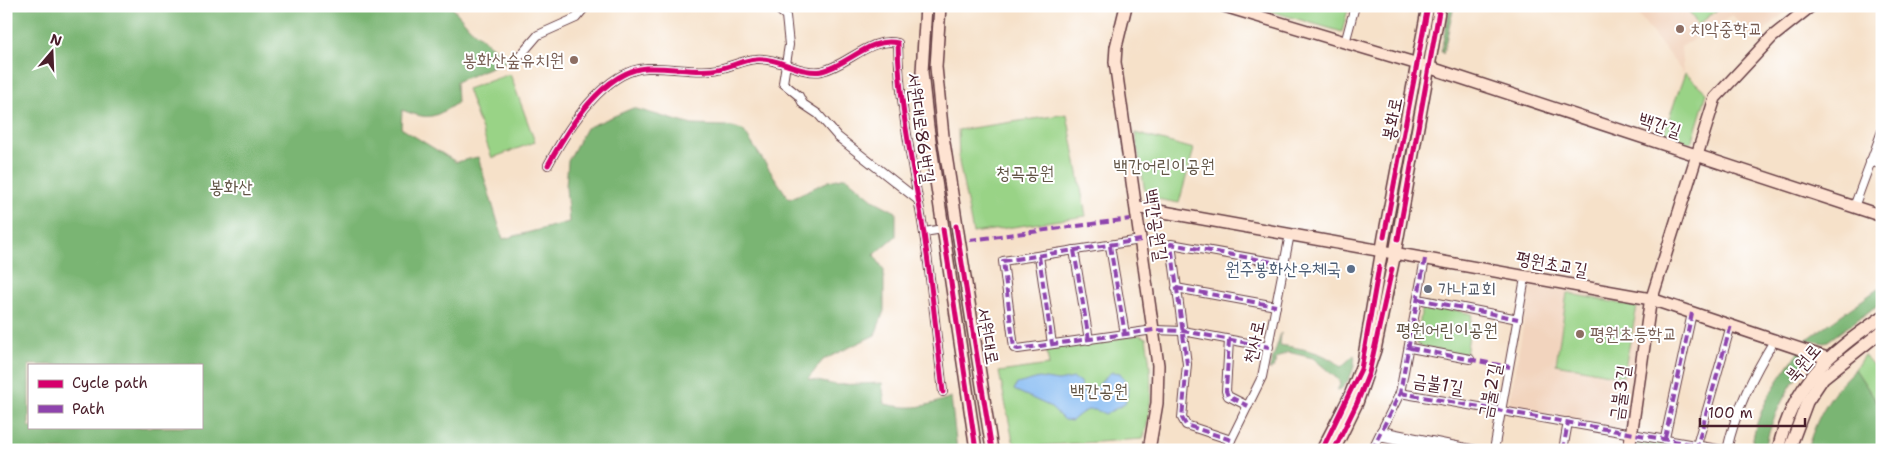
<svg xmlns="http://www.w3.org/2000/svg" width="1888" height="456" font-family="'Shantell Sans','Poor Story',sans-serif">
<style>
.built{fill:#f2d4be}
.green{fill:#99d386;stroke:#727958}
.forest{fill:#7ab573;stroke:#626a4f;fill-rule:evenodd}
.water{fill:#83b9f2;stroke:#666c8e}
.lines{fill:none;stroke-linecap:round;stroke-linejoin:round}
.street-casing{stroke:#643c43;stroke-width:10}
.secondary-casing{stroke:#643c43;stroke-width:14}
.street{stroke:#fff;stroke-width:8}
.secondary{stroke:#fee3d2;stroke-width:11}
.quiet{stroke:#8e44ad;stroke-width:4;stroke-dasharray:8 4;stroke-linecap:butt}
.cycleway-casing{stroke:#fff;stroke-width:8}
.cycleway{stroke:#d6006c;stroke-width:5}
.education-dot{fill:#8d6e63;stroke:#fff;stroke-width:2}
.service-dot{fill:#5c6f8a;stroke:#fff;stroke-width:2}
.worship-dot{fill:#6b7280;stroke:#fff;stroke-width:2}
.labels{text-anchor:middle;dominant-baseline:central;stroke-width:4;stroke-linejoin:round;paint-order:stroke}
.education-label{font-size:18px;fill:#785e54;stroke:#fff;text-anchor:start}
.street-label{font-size:18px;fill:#4a1f2b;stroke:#fff}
.park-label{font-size:18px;fill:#625546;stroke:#fff}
.service-label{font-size:18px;fill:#4e5e75;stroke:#fff;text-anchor:end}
.worship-label{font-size:18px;fill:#5b616d;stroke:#fff;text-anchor:start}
</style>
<rect width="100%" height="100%" fill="#fff"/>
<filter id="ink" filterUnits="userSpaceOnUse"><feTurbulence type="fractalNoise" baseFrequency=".02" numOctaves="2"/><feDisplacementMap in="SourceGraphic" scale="10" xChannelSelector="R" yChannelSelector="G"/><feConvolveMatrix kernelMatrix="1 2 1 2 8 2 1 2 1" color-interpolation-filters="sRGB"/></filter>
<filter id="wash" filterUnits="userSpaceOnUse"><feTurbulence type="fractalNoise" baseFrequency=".0096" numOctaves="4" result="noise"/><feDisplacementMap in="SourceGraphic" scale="20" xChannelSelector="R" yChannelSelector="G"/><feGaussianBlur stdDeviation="1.12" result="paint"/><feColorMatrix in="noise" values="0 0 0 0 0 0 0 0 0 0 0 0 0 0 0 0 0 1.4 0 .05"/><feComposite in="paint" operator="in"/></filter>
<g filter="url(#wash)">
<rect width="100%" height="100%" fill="#f6e1c9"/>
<g class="built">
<path d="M1632 6H1792L1751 42 1733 15 1681 47 1683 73Z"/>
<path d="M1531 283 1639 304 1642 309 1628 425 1625 429 1509 407Z"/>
</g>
<g class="green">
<path d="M1263 6H1349L1342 32 1263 9Z"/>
<path d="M1685 6H1722L1698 25Z"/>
<path d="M1685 73 1707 93 1693 139 1689 143 1663 135Z"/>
<path d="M510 74 535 142 492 158 467 89Z"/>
<path d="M1067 114 1086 216 973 233 959 162 958 130Z"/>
<path d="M1135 133 1194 149 1179 203 1151 198 1145 192Z"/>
<path d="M1567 293 1637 307 1623 377 1556 364Z"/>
<path d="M1425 303 1472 314 1466 356 1418 346 1417 342 1422 306Z"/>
<path d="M1139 335 1146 338C1152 371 1154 408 1143 439L1020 447 1013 441 999 372 1049 365 1046 348Z"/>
<path d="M1864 355 1879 372 1875 377 1882 384V410L1855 369Z"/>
<path d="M1637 438 1696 447V450H1635Z"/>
</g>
<g class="forest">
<path d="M6 6H451L470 28 508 60 456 82 457 103C432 119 429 120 402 110L401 128 456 162 478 157 503 239 569 222 566 187 568 161 586 128 633 108 692 125 726 126 743 130 789 199 829 181 846 177 875 201 896 212V236L874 255 884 270V311L875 335 823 360 808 379 836 385 882 383 885 404C912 410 925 407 951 397L957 450H6ZM29 365H201V427H29Z"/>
<path d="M1450 6H1454L1443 54 1441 51Z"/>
<path d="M1882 286V302L1825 343 1806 340Z"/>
<path d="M1281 333 1280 345C1303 349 1323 351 1341 367L1354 355C1357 365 1348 387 1337 391L1341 382 1313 358 1288 352 1277 358 1273 368 1269 370Z"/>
<path d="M1801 349 1810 357C1790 386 1771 414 1765 450H1751C1756 410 1777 380 1801 349Z"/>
<path d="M1855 369 1882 410V450H1807C1817 416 1830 393 1855 369Z"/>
</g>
<path class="water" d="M1112 372 1120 373 1129 387 1125 404 1105 414C1090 406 1084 410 1072 421L1064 420 1049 406 1014 390 1017 384 1039 378 1058 381 1074 378 1080 382 1082 392 1090 394C1099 387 1102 378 1112 372Z"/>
</g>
<g filter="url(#ink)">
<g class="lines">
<g class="street-casing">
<g id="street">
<path d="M774 6 786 16 789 45 783 83 799 96 803 104 818 114 838 137 918 200"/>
<path d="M1345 43 1355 6"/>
<path d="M513 64 538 35 576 18 586 6"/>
<path d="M1870 161 1882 165"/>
<path d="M548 165C567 130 603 70 647 68 669 67 691 72 712 70 727 69 741 60 756 59 778 57 801 75 822 71 848 65 871 36 898 43 899 108 914 170 924 234 932 287 937 340 943 392"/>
<path d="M1854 207 1882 131"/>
<path d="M924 232 943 229"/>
<path d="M1141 240 1003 261 1014 348 1018 349 1154 330 1183 331 1269 347"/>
<path d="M1110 246 1125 334"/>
<path d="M1074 250 1089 340"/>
<path d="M1039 256 1052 344"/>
<path d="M1176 288 1276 306"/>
<path d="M1418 299 1518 319"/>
<path d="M1229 340 1226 391 1228 396 1248 406"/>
<path d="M1410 348 1470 359"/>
<path d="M1400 393 1723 450"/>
<path d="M1381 431 1476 450"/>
<path d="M1379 437 1445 450"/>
<path d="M1665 438 1692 313"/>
<path d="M1231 440 1186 425 1182 418 1187 364 1171 244 1284 264"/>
<path d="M1697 445 1731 325"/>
<path d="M1226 450 1262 377 1290 234"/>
<path d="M1372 450 1400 393 1425 259"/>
<path d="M1494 450 1525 278"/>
<path d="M1563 450 1568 422"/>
<path d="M1727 450C1736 409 1753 375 1775 339"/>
</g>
</g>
<g class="secondary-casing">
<g id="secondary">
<path d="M926 6 922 72 928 127 976 450"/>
<path d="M940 6 936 67 943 136 992 450"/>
<path d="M1126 6 1116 47 1115 62 1158 365 1157 403 1149 450"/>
<path d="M1224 6 1428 67 1882 216"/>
<path d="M1136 207 1651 299 1827 358"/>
<path d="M1322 450 1349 398 1363 362 1384 237 1428 6"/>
<path d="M1334 450 1357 403 1375 350 1395 253 1440 6"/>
<path d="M1629 450 1650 304 1715 98 1772 37 1811 6"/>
<path d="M1778 450C1793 383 1828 354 1882 317"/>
<path d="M1789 450 1807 402 1823 378 1882 331"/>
</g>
</g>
<use href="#street" class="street"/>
<use href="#secondary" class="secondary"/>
<g class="quiet">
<path d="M970 240 1130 219"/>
<path d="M1141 240 1003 261 1014 348 1018 349 1154 330 1183 331 1269 347"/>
<path d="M1110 246 1125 334"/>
<path d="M1074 250 1089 340"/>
<path d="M1039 256 1052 344"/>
<path d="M1176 288 1276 306"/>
<path d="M1418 299 1518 319"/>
<path d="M1229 340 1226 391 1228 396 1248 406"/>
<path d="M1410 348 1510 367"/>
<path d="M1400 393 1697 445"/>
<path d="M1665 438 1692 313"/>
<path d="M1231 440 1186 425 1182 418 1187 364 1171 244 1284 264"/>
<path d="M1372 450 1400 393 1425 259"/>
<path d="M1455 450V446"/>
<path d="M1563 450 1568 422"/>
<path d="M1696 450 1731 325"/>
</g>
<g class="cycleway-casing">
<g id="cycleway">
<path d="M548 165C567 130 603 70 647 68 669 67 691 72 712 70 727 69 741 60 756 59 778 57 801 75 822 71 848 65 871 36 898 43 899 108 914 170 924 234 932 287 937 340 943 392"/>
<path d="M956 226 992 450"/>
<path d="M943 229 976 450"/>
<path d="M1384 237 1428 6"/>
<path d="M1398 239 1440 6"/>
<path d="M1322 450 1361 369 1379 267"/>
<path d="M1334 450 1357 403 1369 373 1392 269"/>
</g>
</g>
<use href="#cycleway" class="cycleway"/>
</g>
</g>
<g class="education-dot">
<circle cx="1680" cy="29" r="5"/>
<circle cx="574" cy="60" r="5"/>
<circle cx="1580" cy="334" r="5"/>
</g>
<circle class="service-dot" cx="1351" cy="269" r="5"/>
<circle class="worship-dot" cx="1428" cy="289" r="5"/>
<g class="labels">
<g class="education-label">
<text x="1690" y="29">치악중학교</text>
<text x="564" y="60" text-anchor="end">봉화산숲유치원</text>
<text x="1590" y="334">평원초등학교</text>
</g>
<g class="street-label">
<text transform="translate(1392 119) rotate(-79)">봉화로</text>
<text transform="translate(1660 125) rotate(18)">백간길</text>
<text transform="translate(921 128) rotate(82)">서원대로86번길</text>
<text transform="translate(1156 225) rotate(81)">백간공원길</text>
<text transform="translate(1552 264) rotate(10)">평원초교길</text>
<text transform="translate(988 336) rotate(80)">서원대로</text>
<text transform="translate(1254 342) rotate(-78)">천사로</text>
<text transform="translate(1803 363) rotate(-50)">북원로</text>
<text transform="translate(1438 384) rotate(9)">금불1길</text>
<text transform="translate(1490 391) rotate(-79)">금불2길</text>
<text transform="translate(1620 393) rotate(-82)">금불3길</text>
</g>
<g class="park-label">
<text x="1164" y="166">백간어린이공원</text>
<text x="1025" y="173">청곡공원</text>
<text x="231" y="187">봉화산</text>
<text x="1447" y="330">평원어린이공원</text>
<text x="1099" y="391">백간공원</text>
</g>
<g class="service-label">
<text x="1341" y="269">원주봉화산우체국</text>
</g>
<g class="worship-label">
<text x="1438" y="289">가나교회</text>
</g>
</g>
<rect width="1888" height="456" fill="none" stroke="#fff" stroke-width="25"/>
<rect x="28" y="364" width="175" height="65" fill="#ffffff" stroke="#b7a5aa"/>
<rect x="38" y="380" width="25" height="8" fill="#d6006c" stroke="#b7a5aa"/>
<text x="72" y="388" font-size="15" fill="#4a1f2b">Cycle path</text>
<rect x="38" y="405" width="25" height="8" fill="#8e44ad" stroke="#b7a5aa"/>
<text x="72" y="414" font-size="15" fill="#4a1f2b">Path</text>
<g transform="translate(52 52) rotate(19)" stroke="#ffffff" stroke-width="4" paint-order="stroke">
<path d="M0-4L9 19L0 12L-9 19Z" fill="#4a1f2b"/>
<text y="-8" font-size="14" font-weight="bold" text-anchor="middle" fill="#4a1f2b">N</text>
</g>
<path d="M1700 418v8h105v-8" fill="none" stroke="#4a1f2b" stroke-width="2.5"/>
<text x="1708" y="418" font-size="15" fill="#4a1f2b" stroke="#ffffff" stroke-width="4" paint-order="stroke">100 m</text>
</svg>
